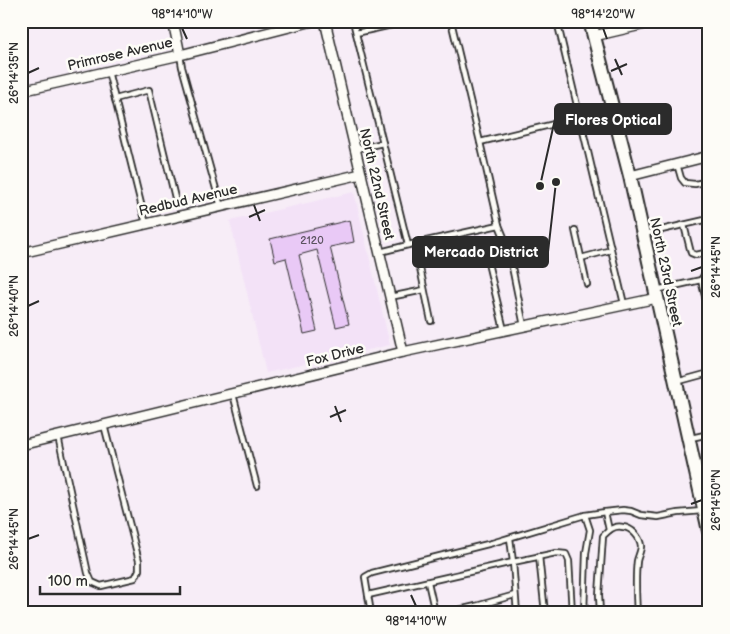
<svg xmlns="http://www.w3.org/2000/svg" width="730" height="634" font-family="'Balsamiq Sans',sans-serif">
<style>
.built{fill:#f3e2f7}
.building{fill:#e9c9f6;stroke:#2b2b2b}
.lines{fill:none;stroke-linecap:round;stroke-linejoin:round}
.service-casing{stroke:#2b2b2b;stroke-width:8}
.minor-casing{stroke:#2b2b2b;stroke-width:12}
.secondary-casing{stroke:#2b2b2b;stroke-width:16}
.service{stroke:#fdfcf7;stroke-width:4.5}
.minor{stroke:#fdfcf7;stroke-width:9}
.secondary{stroke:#fdfcf7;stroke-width:12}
.rail-casing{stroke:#2b2b2b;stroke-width:4.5}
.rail{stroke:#fdfcf7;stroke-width:2.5;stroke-dasharray:8;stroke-linecap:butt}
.ticks{fill:none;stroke:#2b2b2b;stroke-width:2}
.labels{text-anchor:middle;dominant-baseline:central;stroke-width:5;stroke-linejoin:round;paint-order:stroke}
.number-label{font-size:11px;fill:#5a525e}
.street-label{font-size:14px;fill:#2b2b2b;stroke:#fdfcf7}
.leader{fill:none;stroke:#2b2b2b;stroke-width:2}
.callout-dot{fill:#2b2b2b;stroke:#fdfcf7;stroke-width:2}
.callout{fill:#2b2b2b;stroke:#2b2b2b;stroke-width:2}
.callout-label{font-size:15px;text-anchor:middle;font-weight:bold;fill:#fff}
.neatline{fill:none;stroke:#2b2b2b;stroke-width:2}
.ticks-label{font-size:12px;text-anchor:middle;fill:#2b2b2b}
</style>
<rect width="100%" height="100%" fill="#f7edf7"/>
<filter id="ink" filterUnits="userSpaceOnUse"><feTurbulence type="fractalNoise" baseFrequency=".02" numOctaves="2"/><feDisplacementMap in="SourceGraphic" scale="10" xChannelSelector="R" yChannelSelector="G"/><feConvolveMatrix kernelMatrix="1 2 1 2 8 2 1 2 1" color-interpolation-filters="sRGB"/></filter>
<g filter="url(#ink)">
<path class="built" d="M354 192 390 345 266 373 230 221Z"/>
<path class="building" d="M350 220 354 242 330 247 349 324 336 327 317 250 299 255 317 331 304 334 286 258 275 261 270 239Z"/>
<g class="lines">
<g class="service-casing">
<g id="service">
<path d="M353 21 408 245 380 252"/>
<path d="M451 21 480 142 612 110"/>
<path d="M557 21 624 304"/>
<path d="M356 33 410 21"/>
<path d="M180 55 182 67 221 207"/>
<path d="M108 71 146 224"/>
<path d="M115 99 149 90 175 198"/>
<path d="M355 149 383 143"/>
<path d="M677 164 681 178 685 183 695 184 709 181"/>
<path d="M499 225 508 247 524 326"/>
<path d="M684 225 691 253 696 255 709 252"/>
<path d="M575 230 587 284"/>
<path d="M644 234 709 219"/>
<path d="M483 242 504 330"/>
<path d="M408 245 499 225 480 142"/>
<path d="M581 258 611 250"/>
<path d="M420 268 431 321"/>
<path d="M701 280 704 275 709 272"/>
<path d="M656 290 701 280 709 312"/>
<path d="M390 297 424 290"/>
<path d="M676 382 709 373"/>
<path d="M233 394 257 486"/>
<path d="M58 436 88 573 92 582 101 586 135 578 139 570V561L104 425"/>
<path d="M691 438 709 434"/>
<path d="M585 515 605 512"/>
<path d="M609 530 605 512 623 510 631 511 641 515 658 517 678 513 702 511"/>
<path d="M539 556 545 613"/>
<path d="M428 582 435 613"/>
<path d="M368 595 513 562 510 538"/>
<path d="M476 606 515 595"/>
<path d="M371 613 365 577 372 573 492 543 585 515 590 530 586 553 584 613"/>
<path d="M446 613 476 606 478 613"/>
<path d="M517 613 513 562 556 553 566 554 569 561 572 613"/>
<path d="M600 613 599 595 603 536C609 530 614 525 623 527 632 528 640 537 641 546 641 551 638 556 637 561 635 578 636 596 637 613"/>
</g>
</g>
<g class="minor-casing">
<g id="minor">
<path d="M173 21 180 55"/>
<path d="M325 21 403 352"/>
<path d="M594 36 658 21"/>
<path d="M21 91 180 55 313 21"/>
<path d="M630 176 709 156"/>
<path d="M21 253 361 174"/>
<path d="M21 445 403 352 657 298"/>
</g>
</g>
<g class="secondary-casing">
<path id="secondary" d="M590 21 630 176 709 531"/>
</g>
<use href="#service" class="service"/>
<use href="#minor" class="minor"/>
<use href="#secondary" class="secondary"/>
<g class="rail-casing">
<path id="rail" d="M116 613 132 609"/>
</g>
<use href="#rail" class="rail"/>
</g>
</g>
<path class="ticks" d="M182 28 187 39M603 28 607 39M615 59 622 75M611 71 627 64M28 73 39 68M254 205 260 221M249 217 265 210M691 271 702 267M28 306 39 301M335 406 341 422M330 417 346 410M691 504 702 500M28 539 39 535M411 595 416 606"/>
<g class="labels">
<g class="number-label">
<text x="312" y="240">2120</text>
</g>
<g class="street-label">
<text transform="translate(120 54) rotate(-13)">Primrose Avenue</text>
<text transform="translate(377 184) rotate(77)">North 22nd Street</text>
<text transform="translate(188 200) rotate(-13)">Redbud Avenue</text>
<text transform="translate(666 272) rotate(78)">North 23rd Street</text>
<text transform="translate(335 355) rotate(-14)">Fox Drive</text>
</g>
</g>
<path class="leader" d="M540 186L555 119M556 182L548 252"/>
<g class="callout-dot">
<circle cx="540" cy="186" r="5"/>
<circle cx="556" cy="182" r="5"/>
</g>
<g class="callout">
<rect x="555" y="104" width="116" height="30" rx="5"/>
<rect x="413" y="237" width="135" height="30" rx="5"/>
</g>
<g class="callout-label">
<text x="613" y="125">Flores Optical</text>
<text x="481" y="257">Mercado District</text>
</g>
<rect width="730" height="634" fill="none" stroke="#fdfcf7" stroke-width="55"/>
<path d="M40 586v8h140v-8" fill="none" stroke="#2b2b2b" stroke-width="2.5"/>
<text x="48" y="586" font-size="15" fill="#2b2b2b" stroke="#fdfcf7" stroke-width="4" paint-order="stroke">100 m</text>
<rect x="28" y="28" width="674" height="578" class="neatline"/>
<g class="ticks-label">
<text x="182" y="18">98°14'10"W</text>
<text x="603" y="18">98°14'20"W</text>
<text transform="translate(14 73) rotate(-90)" y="4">26°14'35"N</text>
<text transform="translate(716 267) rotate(-90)" y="4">26°14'45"N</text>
<text transform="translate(14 306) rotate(-90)" y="4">26°14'40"N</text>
<text transform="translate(716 500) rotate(-90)" y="4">26°14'50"N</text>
<text transform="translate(14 539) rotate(-90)" y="4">26°14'45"N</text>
<text x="416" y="625">98°14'10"W</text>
</g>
</svg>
